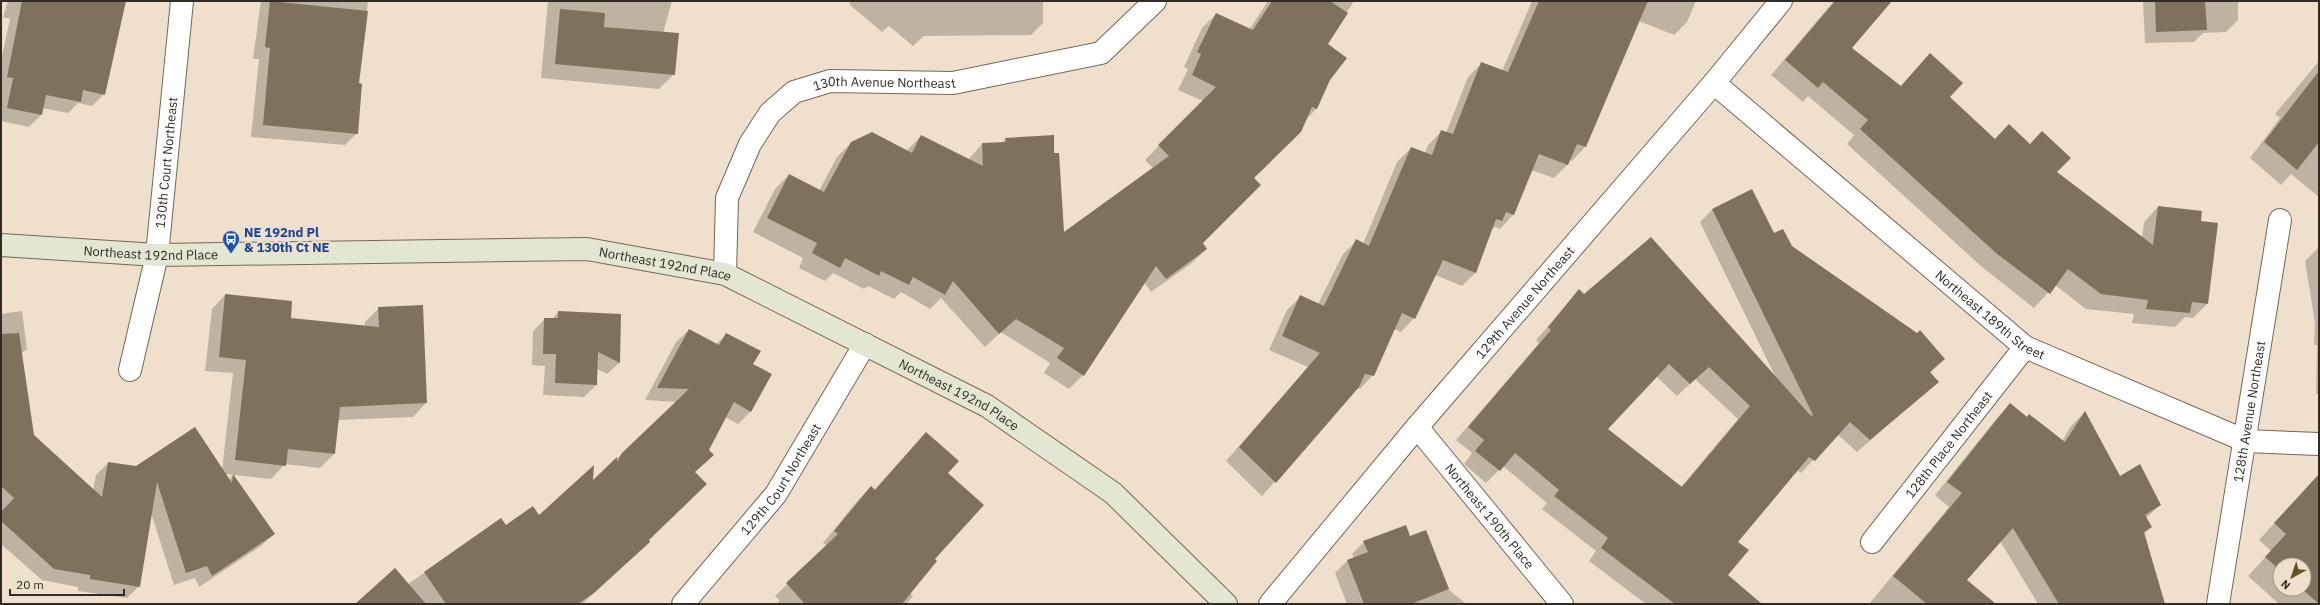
<svg xmlns="http://www.w3.org/2000/svg" width="2320" height="605" font-family="'IBM Plex Sans',sans-serif">
<style>
.shadow{fill:#0003;fill-rule:evenodd}
.building{fill:#7e725f;fill-rule:evenodd}
.lines{fill:none;stroke-linecap:round;stroke-linejoin:round}
.street-casing{stroke:#746856;stroke-width:24}
.secondary-casing{stroke:#746856;stroke-width:24}
.street{stroke:#fff;stroke-width:22}
.secondary{stroke:#e2e6d2;stroke-width:22}
.labels{text-anchor:middle;dominant-baseline:central;stroke-width:4;stroke-linejoin:round;paint-order:stroke}
.street-label{font-size:13px;fill:#312b23;stroke:#eee0cc}
.transit-label{font-size:13px;font-weight:bold;fill:#164399;stroke:#eee0cc;text-anchor:start}
</style>
<rect width="100%" height="100%" fill="#eee0cc"/>
<g class="shadow">
<path d="M8 1H125L104 94 92 106 78 103 68 113 42 108 41 115 29 127 1 121V61L10 19 3 17Z"/>
<path d="M261 1H368L358 84 357 133 345 145 251 137 259 59H253Z"/>
<path d="M548 1H672L663 33 674 74 659 89 541 78Z"/>
<path d="M851 1H1043V23L1031 35 924 36 913 46 889 26 882 32 849 4Z"/>
<path d="M1268 1H1354L1327 44 1329 80 1316 109 1253 178 1202 243 1206 249 1192 263 1151 292 1144 282 1083 375 1069 389 1044 373 1050 363 1001 332 985 347 941 298 930 309 901 292 894 299 868 286 864 289 833 273 825 281 799 268 803 258 753 232 775 189 789 175 819 191 837 157 852 142 906 151 921 136 968 160 982 144 1001 143 1006 139 1053 154 1063 233 1153 168 1145 160 1203 101 1178 90 1188 69 1184 67 1202 28 1216 14 1249 30Z"/>
<path d="M1532 1H1696L1687 22 1674 35 1639 21 1585 147 1572 161 1569 160 1567 165 1554 178 1531 170 1513 215 1500 229 1495 227 1490 231 1476 272 1462 286 1435 275 1414 318 1401 332 1394 329 1373 375 1360 389 1357 388 1262 496 1226 461 1308 367 1269 350 1287 310 1301 296 1318 304 1343 254 1356 241 1363 244 1397 162 1411 148 1425 153 1428 145 1442 131 1446 133 1468 77 1482 63 1502 71Z"/>
<path d="M1834 1H1891L1850 49 1900 87 1930 54 1949 97 1994 140 2009 125 2055 172 2142 238 2144 222 2158 207 2200 222 2216 224 2207 304 2193 318 2185 317 2175 327 2132 323 2134 314 2086 309 2055 285 2034 308 1982 267 1847 144 1854 135 1808 96 1803 102 1771 75Z"/>
<path d="M2143 1H2238V20L2226 32 2203 33 2194 42 2145 43Z"/>
<path d="M2319 61V197L2291 174 2281 185 2250 158 2280 118 2275 114Z"/>
<path d="M1713 209 1773 235 1943 359 1930 373 1937 382 1857 452 1837 434 1801 473 1797 470 1736 542 1727 575 1761 604H1646L1589 561 1596 551 1542 509 1547 503 1503 466 1486 483 1464 464 1472 453 1456 440 1539 343 1536 340 1579 291 1584 296 1776 378 1700 222ZM1656 376 1677 396 1695 379 1738 419 1681 487 1607 429Z"/>
<path d="M2319 247V394H2316L2317 345H2314L2315 323 2305 261Z"/>
<path d="M225 295 289 319 365 327V322L379 308 426 403 413 417 338 420 334 454 320 468 285 464 271 479 225 474 229 480 233 475 274 534 261 546 199 587 195 578 174 585 151 513 139 586 127 598 78 591V587L42 580 1 544V314L22 311 27 349 21 354 33 435 93 491 96 475 108 463 136 467 222 470 233 373 205 371 212 309Z"/>
<path d="M558 312 620 315 619 363 607 374 597 369 596 385 584 397 543 395 545 366 532 365 533 331 545 319H552Z"/>
<path d="M689 330 716 344 727 334 752 365 751 411 738 424 725 417 694 472 647 540 649 542 582 604H356L408 584 501 520 505 526 539 516 592 482 677 402 645 400 676 342Z"/>
<path d="M2010 405 2062 441 2071 426 2084 413 2120 477 2160 505 2146 518 2151 527 2144 534 2164 604H2038L2000 541 1965 581 1982 604H1869L1949 507 1935 495 1997 418Z"/>
<path d="M915 445 947 473 934 560 910 593 913 596 906 604H776L780 601 775 596 827 546 823 543 859 499 871 487 874 490Z"/>
<path d="M2319 504V604H2279L2248 576 2271 551 2259 540 2289 507ZM2280 565H2304V589H2280Z"/>
<path d="M1425 531 1449 590 1466 604H1347L1335 573 1347 561 1354 558 1352 554 1364 542 1409 537Z"/>
</g>
<g class="building">
<path d="M22 1H126L105 95 83 90 81 102 46 95 42 115 7 108 13 78 7 77Z"/>
<path d="M270 1 368 11 359 83 362 84 358 134 263 125 270 48 265 47Z"/>
<path d="M1272 1H1330L1348 13 1328 44 1347 58 1330 80 1317 109 1312 107 1301 132 1254 178 1261 185 1203 243 1207 249 1166 279 1156 266 1084 376 1057 358 1064 348 1016 319 999 334 953 281 945 295 913 277 909 285 881 271 879 276 845 258 840 268 812 253 817 243 767 218 789 174 824 192 851 142 872 132 912 153 921 135 983 166 982 143 1006 142 1005 138 1054 135V153H1059L1064 232 1169 156 1158 145 1216 87 1192 75 1201 54 1197 52 1216 13 1253 30Z"/>
<path d="M1539 1H1648L1586 147 1577 144 1568 165 1539 154 1514 215 1506 212 1502 221 1496 219 1476 273 1443 260 1415 319 1402 313 1374 376 1365 374 1359 387 1276 483 1239 447 1320 353 1282 336 1300 295 1324 306 1356 239 1369 246 1411 147 1432 155 1441 130 1453 134 1481 62 1508 72Z"/>
<path d="M1835 1H1892L1852 48 1901 86 1930 53 1963 83 1950 97 1995 139 2009 124 2030 144 2042 131 2071 158 2057 172 2153 245 2158 206 2202 211 2201 221 2218 223 2208 304 2192 302 2190 313 2146 309 2148 300 2101 294 2068 269 2050 294 1996 253 1860 129 1868 120 1823 82 1818 88 1785 60Z"/>
<path d="M2155 1H2205L2207 30 2156 32Z"/>
<path d="M560 9 605 13 604 27 679 33 675 75 555 64Z"/>
<path d="M2319 71V142L2297 170 2264 142Z"/>
<path d="M1752 189 1774 233 1783 229 1792 246 1917 333 1920 330 1945 359 1930 372 1939 382 1870 440 1850 422 1815 461 1809 457 1738 542 1749 550 1728 575 1762 604H1675L1601 548 1608 538 1554 496 1559 490 1515 453 1500 471 1475 451 1484 440 1468 427 1551 330 1548 327 1579 289 1584 294 1651 237 1811 416 1813 415 1712 209ZM1669 364 1690 384 1709 367 1750 406 1682 487 1608 429Z"/>
<path d="M225 294 292 301 291 318 379 327 378 307 423 305 427 403 340 407 335 454 288 449 286 466 235 460 246 360 219 357Z"/>
<path d="M558 311 621 314 620 363 598 352 597 385 555 383 556 354H543L544 318H558Z"/>
<path d="M689 329 719 345 726 333 761 351 753 364 772 374 751 412 734 402 709 450 714 455 695 472 707 484 649 540 650 542 594 593 578 604H446L424 572 501 518 506 525 533 506 539 515 594 465 593 480 617 457V462L622 453 689 389 657 388Z"/>
<path d="M19 333 34 435 102 497 108 462 136 466 195 427 232 483 233 474 275 534 212 576 207 566 186 573 157 482 140 587 90 579V575L54 569 1 521V512L14 498 1 486V334Z"/>
<path d="M2010 403 2027 417 2029 414 2065 442 2085 411 2120 476 2140 464 2161 505 2145 515 2152 527 2144 532 2165 604H2059L2013 528 1967 580 1996 604H1927L1893 576 1962 493 1947 482Z"/>
<path d="M926 432 959 461 948 473 984 505 935 559 937 561 902 604H805L786 583 838 534 834 531 871 486 875 490Z"/>
<path d="M2319 474V604L2302 589H2304V565H2280V570L2265 557 2286 534 2274 523Z"/>
<path d="M1406 525 1410 536 1426 530 1449 589 1411 604H1364L1347 560 1368 552 1363 541Z"/>
<path d="M395 568 426 604H355Z"/>
</g>
<g class="lines">
<g class="street-casing">
<g id="street">
<path id="s1" d="M1714 83 2025 347 2246 441 2319 444"/>
<path id="s2" d="M725 274 727 198 750 144 770 113 794 92 830 81 953 83 1101 53 1155 1"/>
<path id="s3" d="M130 370 157 255 182 1"/>
<path id="s4" d="M1417 427 1562 604"/>
<path id="s5" d="M1872 542 2025 347"/>
<path id="s6" d="M683 604 776 494 865 344"/>
<path id="s7" d="M1270 604 1417 427 1714 83 1781 1"/>
<path id="s8" d="M2218 604 2280 220"/>
</g>
</g>
<g class="secondary-casing">
<g id="secondary">
<path id="s9" d="M1 245 157 255 587 249 725 274 987 406 1113 493 1226 604"/>
</g>
</g>
<use href="#street" class="street"/>
<use href="#secondary" class="secondary"/>
</g>
<defs>
<g id="bus-pin" transform="scale(0.9)"><path d="M0 17L-7.5 6A9.5 9.5 0 1 1 7.5 6Z" fill="#1a4fb4" stroke="#eee0cc"/><path d="M-5-6H5V4H4V6H2V4H-2V6H-4V4H-5ZM-3.5-4V0h7V-4ZM-3.5 1.2v1.5H-2V1.2ZM2 1.2v1.5H3.5V1.2Z" fill="#fff"/></g>
</defs>
<g fill-rule="evenodd">
<use href="#bus-pin" x="231" y="239"/>
</g>
<g class="labels">
<g class="street-label">
<text stroke="none"><textPath href="#s2" startOffset="295">130th Avenue Northeast</textPath></text>
<text stroke="none"><textPath href="#s3" startOffset="211">130th Court Northeast</textPath></text>
<text stroke="none"><textPath href="#s9" startOffset="150">Northeast 192nd Place</textPath></text>
<text stroke="none"><textPath href="#s9" startOffset="666">Northeast 192nd Place</textPath></text>
<text stroke="none"><textPath href="#s7" startOffset="395">129th Avenue Northeast</textPath></text>
<text stroke="none"><textPath href="#s1" startOffset="361">Northeast 189th Street</textPath></text>
<text stroke="none"><textPath href="#s9" startOffset="990">Northeast 192nd Place</textPath></text>
<text stroke="none"><textPath href="#s8" startOffset="195">128th Avenue Northeast</textPath></text>
<text stroke="none"><textPath href="#s5" startOffset="124">128th Place Northeast</textPath></text>
<text stroke="none"><textPath href="#s6" startOffset="159">129th Court Northeast</textPath></text>
<text stroke="none"><textPath href="#s4" startOffset="115">Northeast 190th Place</textPath></text>
</g>
<g class="transit-label">
<text x="244" y="232">NE 192nd Pl<tspan x="244" dy="15">&amp; 130th Ct NE</tspan></text>
</g>
</g>
<rect width="2320" height="605" fill="none" stroke="#312b23" stroke-width="4"/>
<g transform="translate(2292 577) rotate(220)"><circle r="19" fill="#eee0cc" stroke="#a29888"/>
<path d="M0-3L7 15L0 10L-7 15Z" fill="#655422"/>
<text y="-6" font-size="11" font-weight="bold" text-anchor="middle" fill="#312b23">N</text>
</g>
<path d="M10 589v6h114v-6" fill="none" stroke="#312b23" stroke-width="2"/>
<text x="16" y="589" font-size="12" fill="#312b23" stroke="#eee0cc" stroke-width="3" paint-order="stroke">20 m</text>
</svg>
